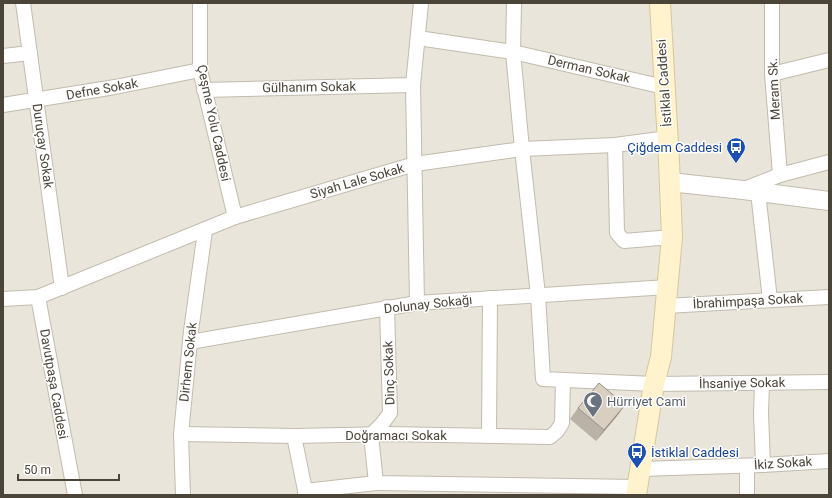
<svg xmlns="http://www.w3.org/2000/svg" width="832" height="498" font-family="Roboto,sans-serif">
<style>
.residential{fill:#eae5da}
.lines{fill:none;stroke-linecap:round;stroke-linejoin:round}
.minor-casing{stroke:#c2bbae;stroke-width:16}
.tertiary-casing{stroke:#c2bbae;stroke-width:20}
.secondary-casing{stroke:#d6c79b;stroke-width:22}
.minor{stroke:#fff;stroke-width:14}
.tertiary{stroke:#fff;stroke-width:18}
.secondary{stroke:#fff3cd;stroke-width:20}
.wall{fill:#bab2a6}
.shaded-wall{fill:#979187}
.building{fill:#d8cfc1;stroke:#979187}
.labels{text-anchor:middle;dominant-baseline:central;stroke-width:3;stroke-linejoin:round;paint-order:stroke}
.street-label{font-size:13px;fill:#4b4439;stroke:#fff}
.transit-label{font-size:13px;fill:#164399;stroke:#fff;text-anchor:end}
.worship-label{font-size:13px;fill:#5b616d;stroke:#fff;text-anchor:start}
</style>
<rect width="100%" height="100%" fill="#f6f3ec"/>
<rect class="residential" x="3" y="3" width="826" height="492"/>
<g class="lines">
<g class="minor-casing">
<g id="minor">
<path d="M23 3 62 288"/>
<path d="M200 3V70L235 217"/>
<path d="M514 3 513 52 522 149 538 295 543 379 654 384 829 382"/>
<path d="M772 3V74L780 175"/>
<path d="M418 38 513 52 664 87"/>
<path d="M3 56 30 53"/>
<path d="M772 74 829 60"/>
<path d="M204 90 413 85"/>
<path d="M3 105 115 87 200 70"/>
<path d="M615 145 617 233 624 241 672 237"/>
<path d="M744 189 780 175 829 162"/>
<path d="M758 192 770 300"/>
<path d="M38 297 75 495"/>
<path d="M3 299 38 297 235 217 415 164 522 149 615 145 668 138"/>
<path d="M417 303 413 85 421 3"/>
<path d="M666 306 829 297"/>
<path d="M387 307 390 413 382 424 371 435 376 483 637 487"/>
<path d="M190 342 417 303 668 287"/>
<path d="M762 383 761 413 763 465"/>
<path d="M181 434 294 436 388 434 550 437 557 431 562 423 563 380"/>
<path d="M294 436 306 495"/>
<path d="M489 436 490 298"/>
<path d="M747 466V495"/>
<path d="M641 469 763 465 829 461"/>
<path d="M305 491 376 483"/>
<path d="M183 495 181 434 191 331 205 231"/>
</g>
</g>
<g class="tertiary-casing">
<path id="tertiary" d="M670 182 743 190 829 201"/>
</g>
<g class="secondary-casing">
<path id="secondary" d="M636 495 654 384 661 357 672 237 669 161 660 3"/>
</g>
<use href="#minor" class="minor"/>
<use href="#tertiary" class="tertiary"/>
<use href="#secondary" class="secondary"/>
</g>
<path class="wall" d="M625 405 617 416 596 441 570 419 578 408Z"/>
<path class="shaded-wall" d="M625 405 617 416 596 441 604 430Z"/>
<path class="building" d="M599 383 625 405 604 430 578 408Z"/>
<defs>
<g id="bus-pin" transform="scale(1)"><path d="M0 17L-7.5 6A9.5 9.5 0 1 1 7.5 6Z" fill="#1a4fb4" stroke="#fff"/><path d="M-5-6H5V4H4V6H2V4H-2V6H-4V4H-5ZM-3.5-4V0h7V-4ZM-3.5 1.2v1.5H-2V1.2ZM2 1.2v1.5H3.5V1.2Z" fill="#fff"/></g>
<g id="mosque-pin" transform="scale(1)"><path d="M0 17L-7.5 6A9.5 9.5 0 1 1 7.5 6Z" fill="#6b7280" stroke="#fff"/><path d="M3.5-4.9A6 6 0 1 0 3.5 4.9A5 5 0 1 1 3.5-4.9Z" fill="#fff"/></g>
</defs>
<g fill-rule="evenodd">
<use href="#bus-pin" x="736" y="147"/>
<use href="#mosque-pin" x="593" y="401"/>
<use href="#bus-pin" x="637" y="452"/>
</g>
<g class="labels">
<g class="street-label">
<text transform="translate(589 69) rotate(13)">Derman Sokak</text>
<text transform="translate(664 83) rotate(-94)">İstiklal Caddesi</text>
<text transform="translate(309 87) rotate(-1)">Gülhanım Sokak</text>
<text transform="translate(102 89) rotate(-10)">Defne Sokak</text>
<text transform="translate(774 89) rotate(-93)">Meram Sk.</text>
<text transform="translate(214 123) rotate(78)">Çeşme Yolu Caddesi</text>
<text transform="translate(43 146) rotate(82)">Duruçay Sokak</text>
<text transform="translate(357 181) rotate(-16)">Siyah Lale Sokak</text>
<text transform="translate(748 301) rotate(-3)">İbrahimpaşa Sokak</text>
<text transform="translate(428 304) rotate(-6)">Dolunay Sokağı</text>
<text transform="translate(188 362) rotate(-84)">Dirhem Sokak</text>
<text transform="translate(389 373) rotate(-92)">Dinç Sokak</text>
<text transform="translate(742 383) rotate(-1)">İhsaniye Sokak</text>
<text transform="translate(54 384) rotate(80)">Davutpaşa Caddesi</text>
<text x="396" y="435">Doğramacı Sokak</text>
<text transform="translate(783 463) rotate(-4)">İkiz Sokak</text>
</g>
<g class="transit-label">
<text x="722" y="147">Çiğdem Caddesi</text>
<text x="651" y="452" text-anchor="start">İstiklal Caddesi</text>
</g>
<g class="worship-label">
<text x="607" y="401">Hürriyet Cami</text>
</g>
</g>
<rect width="832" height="498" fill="none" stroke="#4b4439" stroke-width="8"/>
<path d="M18 474v6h101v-6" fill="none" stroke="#4b4439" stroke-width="2"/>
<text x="24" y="474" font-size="12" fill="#4b4439" stroke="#ffffff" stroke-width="3" paint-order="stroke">50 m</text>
</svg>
